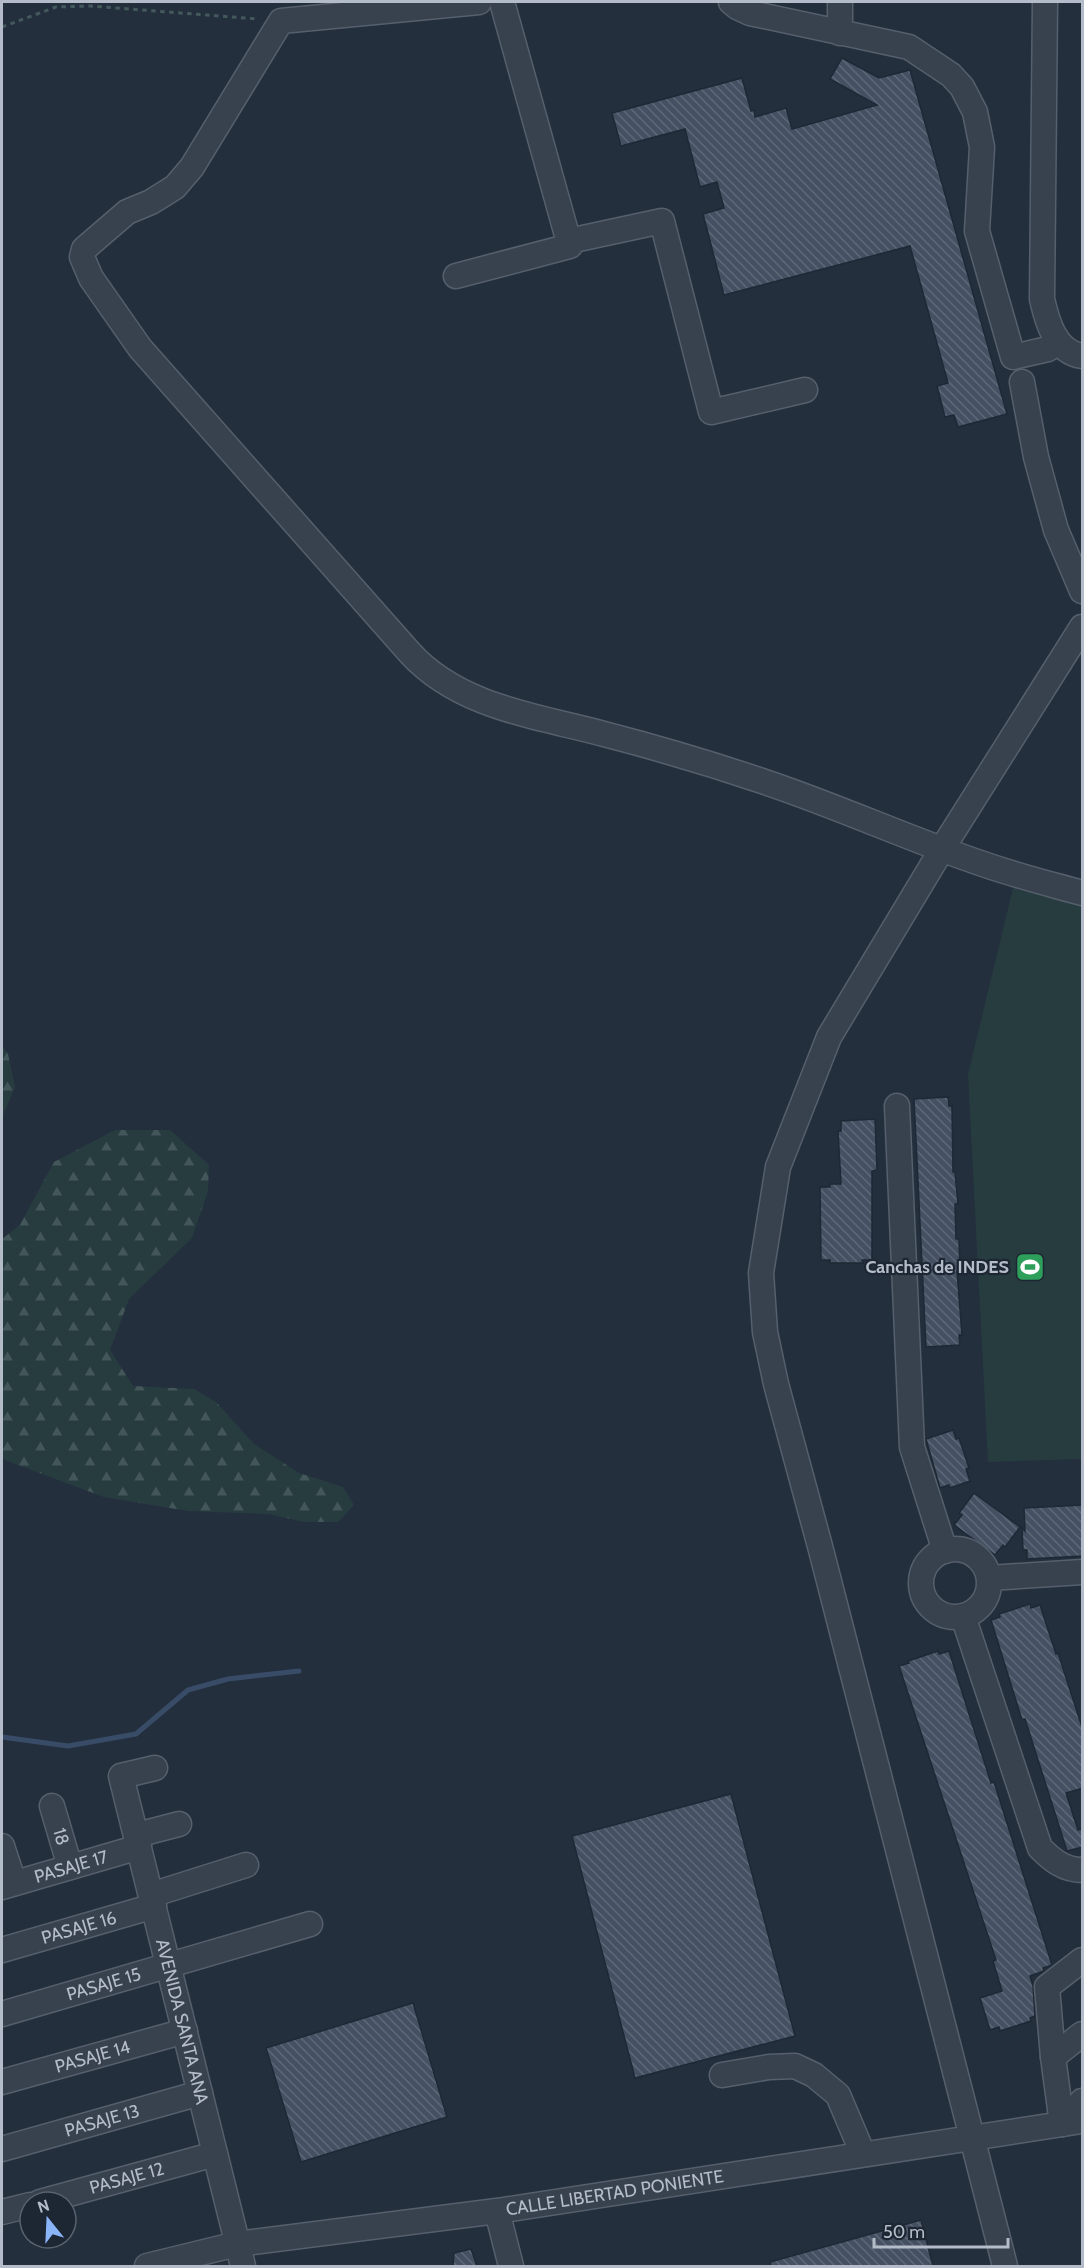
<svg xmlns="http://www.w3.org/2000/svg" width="1084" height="2268" font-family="Cabin,sans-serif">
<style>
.forest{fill:url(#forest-firs)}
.pitch{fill:#263c3f}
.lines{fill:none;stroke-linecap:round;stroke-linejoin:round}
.stream{stroke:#394c67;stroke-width:5}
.building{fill:url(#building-back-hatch);stroke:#1f2835;stroke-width:1.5}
.minor-casing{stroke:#565f6c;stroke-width:27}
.path{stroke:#44595c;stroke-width:3;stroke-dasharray:4.5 4.5;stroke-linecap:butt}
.minor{stroke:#38414e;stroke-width:24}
.labels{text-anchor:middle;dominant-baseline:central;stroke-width:4.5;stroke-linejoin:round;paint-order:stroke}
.poi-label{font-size:18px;font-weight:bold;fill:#b4bcc9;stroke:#1d2633;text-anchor:end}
.street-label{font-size:18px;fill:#b4bcc9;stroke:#1d2633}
</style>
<defs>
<pattern id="forest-firs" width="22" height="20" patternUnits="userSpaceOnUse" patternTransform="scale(1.5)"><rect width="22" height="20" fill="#263c3f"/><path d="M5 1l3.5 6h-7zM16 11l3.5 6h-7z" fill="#435659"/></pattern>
<pattern id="building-back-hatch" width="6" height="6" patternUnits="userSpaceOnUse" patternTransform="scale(1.5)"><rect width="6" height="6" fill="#455162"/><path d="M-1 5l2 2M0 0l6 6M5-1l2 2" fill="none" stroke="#5d6877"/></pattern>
</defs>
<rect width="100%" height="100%" fill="#242f3e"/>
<g class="forest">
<path d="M2 1046 8 1054 15 1087 2 1118Z"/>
<path d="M115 1130H170L209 1165 208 1191 192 1238 129 1299 110 1350 133 1386 194 1389 216 1402 254 1444 299 1473 343 1487 354 1505 338 1522H304L269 1514 188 1511 104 1497 2 1459V1239L20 1225 54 1162Z"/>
</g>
<path class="pitch" d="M1013 888 1082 905V1459L988 1462 968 1074Z"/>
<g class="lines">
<path class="stream" d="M2 1737 68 1746 136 1734 188 1690 228 1679 299 1671"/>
</g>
<g class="building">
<path d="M842 58 879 78 910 70 1007 414 958 427 954 415 945 417 937 386 948 383 910 246 724 295 703 214 724 208 717 182 700 187 685 129 621 146 612 113 742 78 751 111 754 110 755 117 786 108 792 129 877 105 830 79Z"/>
<path d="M948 1097 949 1106H952L953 1172H955L958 1204H955L956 1239H959L960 1271H957L962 1335H959L960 1345 926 1347 914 1099Z"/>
<path d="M875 1119 877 1170 872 1171V1260H862L863 1263H830V1260H821L820 1187H830V1184H841L838 1131H841V1121Z"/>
<path d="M953 1430 956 1439 959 1438 969 1468 966 1469 970 1481 950 1488 949 1485 940 1488 926 1439Z"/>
<path d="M974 1493 1020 1527 1005 1547 1003 1545 995 1555 954 1525 962 1515 959 1513Z"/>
<path d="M1083 1505V1556L1027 1559V1550H1023L1022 1528 1025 1531 1024 1508Z"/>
<path d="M1030 1604 1031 1608 1040 1605 1056 1654 1058 1653 1083 1730V1788L1066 1793 1078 1830 1083 1829V1847L1067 1851 1025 1719 1022 1720 991 1620 1000 1617 999 1614Z"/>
<path d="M938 1651 939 1654 949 1651 991 1783 994 1782 1052 1965 1043 1968 1044 1971 1030 1976 1033 1986 1035 2016 1030 2018 1031 2021 1000 2031 999 2027 990 2030 980 1998 1002 1991 993 1961 996 1960 899 1666 909 1663 908 1661Z"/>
<path d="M731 1794 795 2036 635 2078 572 1836Z"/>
<path d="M413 2003 447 2117 301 2162 266 2048Z"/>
<path d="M921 2220 933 2266H771L770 2262Z"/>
<path d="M471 2249 477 2266H453L454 2253Z"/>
</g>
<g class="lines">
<g class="minor-casing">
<g id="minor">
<path d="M479 2 281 21 192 167 175 187 151 202 127 212 84 249 82 257 91 278 140 348 410 653C459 707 537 716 604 734 658 748 712 764 765 782 840 807 911 840 986 865 1018 876 1050 884 1082 893"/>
<path d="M731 2 737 7 750 13 909 47 951 75 962 87 975 112 982 147 977 231 1013 357 1048 349 1058 342"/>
<path d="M1045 2 1042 299C1047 321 1055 352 1082 356"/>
<path d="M840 33V2"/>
<path d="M569 241 662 221 711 412 805 390"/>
<path d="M456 276 570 246 502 2"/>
<path d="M1022 382 1036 457 1056 530 1082 591"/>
<path d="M897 1106 912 1447 945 1551"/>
<circle cx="955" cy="1583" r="34"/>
<path d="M989 1578 1082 1572"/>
<path d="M963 1616 1040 1848C1052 1860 1064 1870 1082 1870"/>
<path id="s1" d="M155 1768 121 1776 243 2266"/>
<path id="s2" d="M52 1806 70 1867"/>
<path d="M137 1835 179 1824"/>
<path d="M2 1846 14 1883"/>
<path id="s3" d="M2 1887 139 1847"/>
<path d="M151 1895 246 1865"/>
<path id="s4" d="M2 1950 154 1906"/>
<path id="s5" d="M2 2014 310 1924"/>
<path d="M1053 2057 1047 1987 1082 1960"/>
<path d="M722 2075 769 2067 795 2066 814 2075 838 2095 863 2154"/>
<path id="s6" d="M2 2082 185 2031"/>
<path d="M1062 2124 1053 2057 1082 2034"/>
<path d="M1062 2124 1082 2101"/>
<path id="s7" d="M2 2149 200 2093"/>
<path id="s8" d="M40 2202 215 2154"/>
<path d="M497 2211 511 2266"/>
<path d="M2 2212 30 2205"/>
<path id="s9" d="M147 2266 237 2244 497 2211 1082 2121"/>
<path d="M1005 2266 821 1550 776 1384 765 1332 761 1273 778 1167 829 1037 942 849 1082 627"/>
</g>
</g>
<path class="path" d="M2 27 56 7 91 6 258 19"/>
<use href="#minor" class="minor"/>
</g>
<defs>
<g id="stadium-square" transform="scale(1.5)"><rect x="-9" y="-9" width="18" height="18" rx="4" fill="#2e9e5b" stroke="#1d2633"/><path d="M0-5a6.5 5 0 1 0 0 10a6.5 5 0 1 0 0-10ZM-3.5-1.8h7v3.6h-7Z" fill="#fff"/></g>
</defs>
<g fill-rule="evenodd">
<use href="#stadium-square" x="1030" y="1267"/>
</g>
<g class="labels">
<g class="poi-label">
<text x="1009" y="1267">Canchas de INDES</text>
</g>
<g class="street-label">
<text stroke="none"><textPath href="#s2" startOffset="32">18</textPath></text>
<text stroke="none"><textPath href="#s3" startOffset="72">PASAJE 17</textPath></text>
<text stroke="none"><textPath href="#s4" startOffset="80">PASAJE 16</textPath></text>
<text stroke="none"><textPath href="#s5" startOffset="106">PASAJE 15</textPath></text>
<text stroke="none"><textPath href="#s1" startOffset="288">AVENIDA SANTA ANA</textPath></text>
<text stroke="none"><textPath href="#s6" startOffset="94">PASAJE 14</textPath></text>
<text stroke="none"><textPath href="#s7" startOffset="104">PASAJE 13</textPath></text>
<text stroke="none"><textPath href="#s8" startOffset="90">PASAJE 12</textPath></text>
<text stroke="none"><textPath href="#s9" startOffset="474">CALLE LIBERTAD PONIENTE</textPath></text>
</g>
</g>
<rect width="1084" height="2268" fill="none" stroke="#b4bcc9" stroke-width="6"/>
<g transform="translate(48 2220) rotate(342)"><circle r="28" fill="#1d2633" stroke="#59626f" stroke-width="1.5"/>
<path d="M0-4.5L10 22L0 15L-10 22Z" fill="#8ab4f8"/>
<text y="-9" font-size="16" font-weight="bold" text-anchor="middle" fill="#b4bcc9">N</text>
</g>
<path d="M874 2238v9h134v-9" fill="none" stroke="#b4bcc9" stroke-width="3"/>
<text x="883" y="2238" font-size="18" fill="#b4bcc9" stroke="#1d2633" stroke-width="4.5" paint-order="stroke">50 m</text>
</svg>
